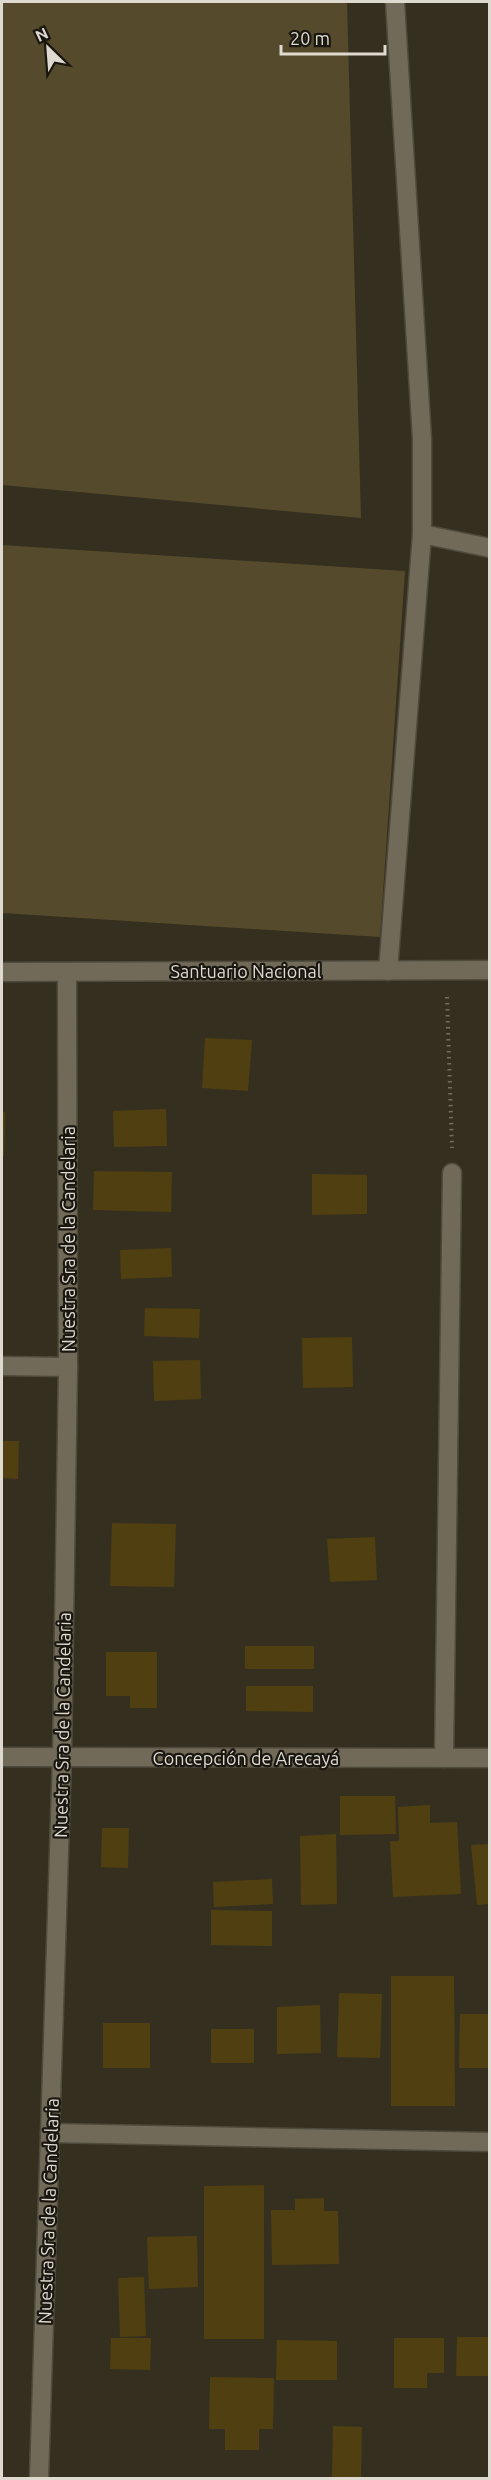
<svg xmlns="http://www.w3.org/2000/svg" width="491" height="2480" font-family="Ubuntu,sans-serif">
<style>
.green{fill:#554a2b}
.building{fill:#504011}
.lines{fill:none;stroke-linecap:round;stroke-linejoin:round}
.street-casing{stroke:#4e4a3c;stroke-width:21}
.path{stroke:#746e61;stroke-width:4;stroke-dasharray:1.5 4.5;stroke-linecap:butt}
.street{stroke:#716a58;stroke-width:18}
.labels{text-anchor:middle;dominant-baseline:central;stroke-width:4.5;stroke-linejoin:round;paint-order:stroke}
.street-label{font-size:18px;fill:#dedad0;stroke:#1a1710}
</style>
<rect width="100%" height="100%" fill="#352f1f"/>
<g class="green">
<path d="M2 2H347L361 518 2 485Z"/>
<path d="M2 545 405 571 380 937 2 913Z"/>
</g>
<g class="building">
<path d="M205 1038 252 1040 248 1091 202 1088Z"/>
<path d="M166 1109 167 1146 114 1147 113 1111Z"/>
<path d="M2 1112H5L4 1156H2Z"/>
<path d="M94 1171 172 1172 171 1212 93 1210Z"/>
<path d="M312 1174 367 1175V1214L312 1215Z"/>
<path d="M171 1248 172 1277 121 1279 120 1250Z"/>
<path d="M145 1308 200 1309 199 1338 144 1336Z"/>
<path d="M352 1337 353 1387 303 1388 302 1338Z"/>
<path d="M200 1360 201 1399 154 1401 153 1361Z"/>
<path d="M2 1441H19L18 1479 2 1478Z"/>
<path d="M112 1523 176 1524 174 1587 110 1586Z"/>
<path d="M375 1537 377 1580 330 1582 327 1539Z"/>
<rect x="245" y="1646" width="69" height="23"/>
<path d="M106 1652H157V1708H130V1696H106Z"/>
<path d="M246 1686H313V1712L246 1711Z"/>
<path d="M340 1796H395L396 1834 340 1835Z"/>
<path d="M430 1805V1823L457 1822 461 1894 393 1897 390 1841H399L398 1807Z"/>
<path d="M102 1828H129L128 1868 101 1867Z"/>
<path d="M336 1834 337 1904 301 1905 300 1836Z"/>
<path d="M490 1844V1904L477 1905 471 1845Z"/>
<path d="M272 1879 273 1904 214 1907 213 1882Z"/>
<path d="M211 1910 272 1911V1946L211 1945Z"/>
<path d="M391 1976H454L455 2106H391Z"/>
<path d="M339 1993 382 1994 380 2058 337 2057Z"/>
<path d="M320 2005 321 2053 277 2054V2007Z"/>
<path d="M460 2014H490V2068H459Z"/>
<rect x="103" y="2023" width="47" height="45"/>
<rect x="211" y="2029" width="43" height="34"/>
<path d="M264 2185V2339H204V2186Z"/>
<path d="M324 2198V2211H338L339 2264 272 2265 271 2210H295V2199Z"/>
<path d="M197 2236 198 2287 149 2289 147 2237Z"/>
<path d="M144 2277 146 2336 120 2337 118 2278Z"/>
<path d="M457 2337H490V2376H456Z"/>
<path d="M111 2338H151L150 2370 110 2369Z"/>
<path d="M394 2338H444V2373H427V2388H394Z"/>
<path d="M277 2340 337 2341V2380H276Z"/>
<path d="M210 2377 274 2378 273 2429H259V2450H225V2429H209Z"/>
<path d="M333 2426 362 2427 361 2478H332Z"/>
</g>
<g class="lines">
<g class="street-casing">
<g id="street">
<path d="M395 2 422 439V534L490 548"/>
<path d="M388 971 422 534"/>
<path d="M2 972 490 970"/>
<path d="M2 1366 68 1367"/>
<path d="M2 1757 490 1758"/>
<path d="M444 1758 452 1173"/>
<path d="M50 2133 490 2142"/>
<path d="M39 2478 62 1757 68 1367 67 972"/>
</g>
</g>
<path class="path" d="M447 997 452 1148"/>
<use href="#street" class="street"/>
</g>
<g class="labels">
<g class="street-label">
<text x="246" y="971">Santuario Nacional</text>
<text transform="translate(68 1239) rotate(-90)">Nuestra Sra de la Candelaria</text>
<text transform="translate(62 1725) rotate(-89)">Nuestra Sra de la Candelaria</text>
<text x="246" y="1758">Concepción de Arecayá</text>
<text transform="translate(48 2211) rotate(-88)">Nuestra Sra de la Candelaria</text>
</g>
</g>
<rect width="491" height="2480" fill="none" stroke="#dedad0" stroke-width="6"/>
<g transform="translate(48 48) rotate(335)" stroke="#1a1710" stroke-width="4.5" paint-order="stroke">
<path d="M0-4.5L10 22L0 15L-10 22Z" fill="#dedad0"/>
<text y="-9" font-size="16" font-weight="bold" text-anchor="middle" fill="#dedad0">N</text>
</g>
<path d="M281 45v9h104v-9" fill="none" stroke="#dedad0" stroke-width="3"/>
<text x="290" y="45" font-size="18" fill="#dedad0" stroke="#1a1710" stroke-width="4.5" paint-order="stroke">20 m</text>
</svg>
